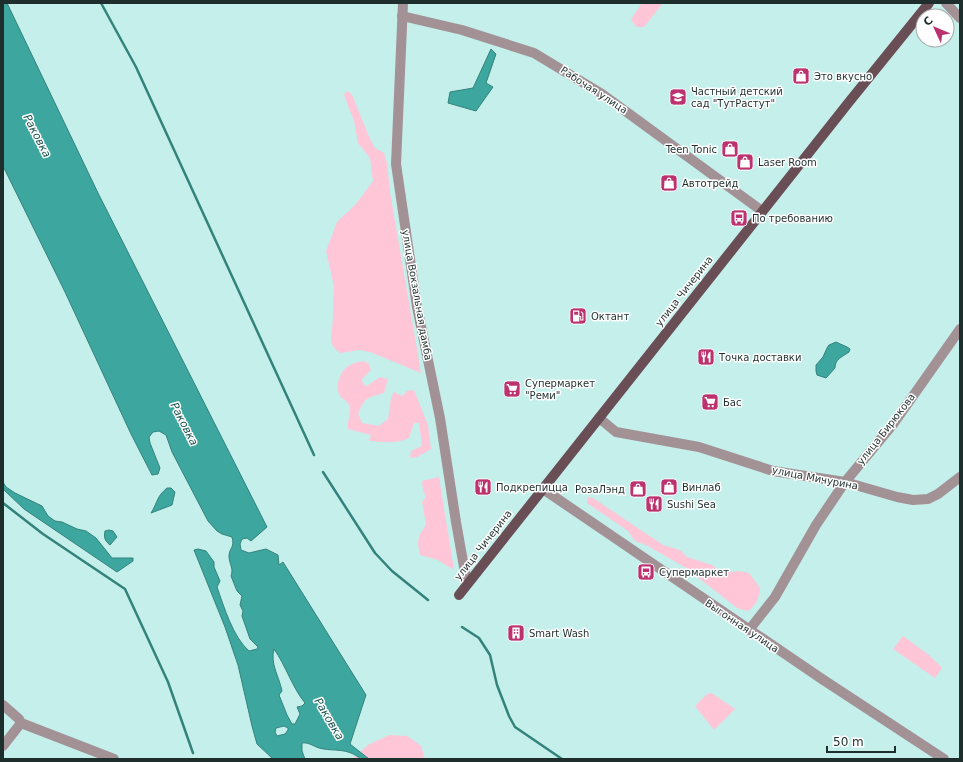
<svg xmlns="http://www.w3.org/2000/svg" width="963" height="762" font-family="'DejaVu Sans',sans-serif">
<style>
.green{fill:#fec6d7}
.water{fill:#3da79f;stroke:#33837c;fill-rule:evenodd}
.lines{fill:none;stroke-linecap:round;stroke-linejoin:round}
.stream{stroke:#33837c;stroke-width:2.5}
.minor{stroke:#a29296;stroke-width:10}
.tertiary{stroke:#a29296;stroke-width:10}
.primary{stroke:#694e56;stroke-width:10}
.labels{text-anchor:middle;dominant-baseline:central;stroke-width:3;stroke-linejoin:round;paint-order:stroke}
.poi-label{font-size:10px;fill:#1d2e2c;stroke:#fff;text-anchor:start}
.street-label{font-size:10px;fill:#1d2e2c;stroke:#fff}
.water-label{font-size:11px;font-style:italic;fill:#18544f;stroke:#fff}
</style>
<rect width="100%" height="100%" fill="#c5efeb"/>
<g class="green">
<path d="M642 3H663L644 27H636L631 19Z"/>
<path d="M348 91 352 95 370 139 375 148 384 153 387 163 390 192 421 373 370 352 359 350 340 353 333 347 331 340 333 317 334 286 326 251 337 222 356 204 373 181 370 158 358 143 354 121 344 95 345 93Z"/>
<path d="M364 361 369 364 371 370 362 379 363 384 367 386 380 377 388 379 384 393C367 398 365 397 358 414L362 423 379 426 388 419 391 398 394 392 402 396 407 391 414 390 428 425 431 449 417 457 410 458 411 451 422 446 419 423H414L409 438C396 444 383 442 369 441L371 435 348 429C347 422 351 413 350 407 348 401 343 400 340 396 335 387 339 373 347 367 352 363 358 362 364 361Z"/>
<path d="M439 477 454 570 438 560 420 555C417 541 417 537 426 525L422 502 426 497 423 490 422 481Z"/>
<path d="M588 497 593 498 663 545 680 550 687 557 712 565 717 569 732 572 739 571 749 573 760 588C759 598 757 604 748 611L737 608 686 568 648 546 635 541 628 531 587 503Z"/>
<path d="M903 636 930 656 942 668 935 678 893 649Z"/>
<path d="M710 693 713 694 735 709 714 730 695 706 707 694Z"/>
<path d="M389 735 407 736 421 746 425 759H352L368 745Z"/>
</g>
<g class="water">
<path d="M3 3H7L98 193 267 527 251 541 247 538 242 539 240 544 241 550 249 553 266 549 278 555 279 565 283 562 366 695 350 744 369 759H361C346 747 335 752 319 748 313 746 308 742 302 743V751L305 759H273L257 744 252 726 238 665 225 627 194 550 198 549 206 551 214 562V567L220 581 217 587C224 607 233 637 249 651L257 649 258 647 250 639 242 616 243 611 240 605 242 596 237 591 231 576C234 568 229 564 229 556 229 548 235 548 232 537L222 534 217 531 208 521 172 452 166 435 159 431 153 432 149 437 150 443 160 468 158 474 152 475 131 434 65 292 3 166ZM274 649C286 666 292 687 305 703L302 706 297 707 300 714 295 724H292L287 715 279 695 282 691C279 676 270 664 274 649ZM284 726 288 728V730L285 734 277 736 275 732 276 728Z"/>
<path d="M491 49 496 54 486 83 493 87 476 111 448 103 450 92 473 88Z"/>
<path d="M836 342 847 347 850 349 849 352C842 357 835 359 835 368L826 378 817 375 816 371V365L823 357 827 348 829 345Z"/>
<path d="M3 482 6 487 15 493 42 506 48 516 55 521 62 522 77 529 86 531 96 538 112 558H133V561L117 572 24 509 3 489Z"/>
<path d="M167 488H171L175 492 172 505 151 513C158 502 156 497 167 488Z"/>
<path d="M109 530 113 531 117 537 110 545C104 540 104 537 105 531Z"/>
</g>
<g class="lines">
<g class="stream">
<path d="M101 3 136 67 314 455"/>
<path d="M323 472 375 553 392 571 428 600"/>
<path d="M3 503 43 534 125 589 168 682 193 753"/>
<path d="M462 627 479 638 490 655 497 685 509 716 515 727 562 759"/>
</g>
<g class="minor">
<path d="M946 3 960 18"/>
<path d="M402 16 462 30 534 53 602 94 762 211"/>
<path d="M599 418 616 432 699 447 773 471 845 482 897 497 913 500 928 499 938 494 960 477"/>
<path d="M749 630 775 597 816 525 845 482 894 423 960 329"/>
<path d="M3 705 19 719 21 723 114 759"/>
<path d="M3 746 21 723"/>
</g>
<g class="tertiary">
<path d="M403 3 396 164 417 307 440 418 456 522 467 584"/>
<path d="M543 489 822 679 944 759"/>
</g>
<path class="primary" d="M459 595 849 102 929 3"/>
</g>
<defs>
<g id="shop-square" transform="scale(0.9)"><rect x="-9" y="-9" width="18" height="18" rx="4" fill="#bb326e" stroke="#fff"/><path d="M-5-2.5h2.3a2.7 3.5 0 0 1 5.4 0H5L5.5 6h-11ZM-1.5-2.5h3a1.5 2.3 0 0 0-3 0Z" fill="#fff"/></g>
<g id="school-square" transform="scale(0.9)"><rect x="-9" y="-9" width="18" height="18" rx="4" fill="#bb326e" stroke="#fff"/><path d="M0-5L7-2L0 1L-7-2ZM-4 1L0 2.5L4 1V4Q0 6-4 4Z" fill="#fff"/></g>
<g id="bus-square" transform="scale(0.9)"><rect x="-9" y="-9" width="18" height="18" rx="4" fill="#bb326e" stroke="#fff"/><path d="M-5-6H5V4H4V6H2V4H-2V6H-4V4H-5ZM-3.5-4V0h7V-4ZM-3.5 1.2v1.5H-2V1.2ZM2 1.2v1.5H3.5V1.2Z" fill="#fff"/></g>
<g id="fuel-square" transform="scale(0.9)"><rect x="-9" y="-9" width="18" height="18" rx="4" fill="#bb326e" stroke="#fff"/><path d="M-5.5-6h7V0h2V4h1.3V-2.5L3-4.5l.8-.8L6-3V5H2.5V1h-1V6h-7ZM-4.2-4.7v3.2H.2V-4.7Z" fill="#fff"/></g>
<g id="restaurant-square" transform="scale(0.9)"><rect x="-9" y="-9" width="18" height="18" rx="4" fill="#bb326e" stroke="#fff"/><path d="M-5-6h1v4h1v-4h1v4h1v-4h1v5L-1.5 .5V6h-2V.5L-5-1ZM5-6V6H3V1.5H1.5Q1.5-4 5-6Z" fill="#fff"/></g>
<g id="supermarket-square" transform="scale(0.9)"><rect x="-9" y="-9" width="18" height="18" rx="4" fill="#bb326e" stroke="#fff"/><path d="M-6-5.5h2.5l.6 2H6L4.5 2H-2.5L-4.4-4H-6ZM-1.5 3.2a1.3 1.3 0 1 0 .1 0ZM3 3.2a1.3 1.3 0 1 0 .1 0Z" fill="#fff"/></g>
<g id="building-square" transform="scale(0.9)"><rect x="-9" y="-9" width="18" height="18" rx="4" fill="#bb326e" stroke="#fff"/><path d="M-4-6H4V6H1V3H-1V6H-4ZM-2.5-4.3h1.7v1.8h-1.7ZM.8-4.3h1.7v1.8H.8ZM-2.5-1h1.7V.8h-1.7ZM.8-1h1.7V.8H.8Z" fill="#fff"/></g>
</defs>
<g fill-rule="evenodd">
<use href="#shop-square" x="801" y="76"/>
<use href="#school-square" x="678" y="97"/>
<use href="#shop-square" x="730" y="149"/>
<use href="#shop-square" x="745" y="162"/>
<use href="#shop-square" x="669" y="183"/>
<use href="#bus-square" x="739" y="218"/>
<use href="#fuel-square" x="578" y="316"/>
<use href="#restaurant-square" x="706" y="357"/>
<use href="#supermarket-square" x="512" y="389"/>
<use href="#supermarket-square" x="710" y="402"/>
<use href="#restaurant-square" x="483" y="487"/>
<use href="#shop-square" x="669" y="487"/>
<use href="#shop-square" x="638" y="489"/>
<use href="#restaurant-square" x="654" y="504"/>
<use href="#bus-square" x="646" y="572"/>
<use href="#building-square" x="516" y="633"/>
</g>
<g class="labels">
<g class="poi-label">
<text x="814" y="76">Это вкусно</text>
<text x="691" y="91">Частный детский<tspan x="691" dy="12">сад "ТутРастут"</tspan></text>
<text x="717" y="149" text-anchor="end">Teen Tonic</text>
<text x="758" y="162">Laser Room</text>
<text x="682" y="183">Автотрейд</text>
<text x="752" y="218">По требованию</text>
<text x="591" y="316">Октант</text>
<text x="719" y="357">Точка доставки</text>
<text x="525" y="383">Супермаркет<tspan x="525" dy="12">"Реми"</tspan></text>
<text x="723" y="402">Бас</text>
<text x="496" y="487">Подкрепицца</text>
<text x="682" y="487">Винлаб</text>
<text x="625" y="489" text-anchor="end">РозаЛэнд</text>
<text x="667" y="504">Sushi Sea</text>
<text x="659" y="572">Супермаркет</text>
<text x="529" y="633">Smart Wash</text>
</g>
<g class="street-label">
<text transform="translate(594 90) rotate(33)">Рабочая улица</text>
<text transform="translate(684 291) rotate(-52)">улица Чичерина</text>
<text transform="translate(417 295) rotate(80)">улица Вокзальная дамба</text>
<text transform="translate(886 429) rotate(-52)">улица Бирюкова</text>
<text transform="translate(815 478) rotate(11)">улица Мичурина</text>
<text transform="translate(483 545) rotate(-52)">улица Чичерина</text>
<text transform="translate(742 626) rotate(34)">Выгонная улица</text>
</g>
<g class="water-label">
<text transform="translate(37 136) rotate(63)">Раковка</text>
<text transform="translate(184 424) rotate(63)">Раковка</text>
<text transform="translate(329 719) rotate(59)">Раковка</text>
</g>
</g>
<rect width="963" height="762" fill="none" stroke="#1d2e2c" stroke-width="8"/>
<g transform="translate(935 28) rotate(314)"><circle r="19" fill="#ffffff" stroke="#a5abab"/>
<path d="M0-3L7 15L0 10L-7 15Z" fill="#bb326e"/>
<text y="-6" font-size="11" font-weight="bold" text-anchor="middle" fill="#1d2e2c">С</text>
</g>
<path d="M827 746v6h68v-6" fill="none" stroke="#1d2e2c" stroke-width="2"/>
<text x="833" y="746" font-size="12" fill="#1d2e2c" stroke="#ffffff" stroke-width="3" paint-order="stroke">50 m</text>
</svg>
